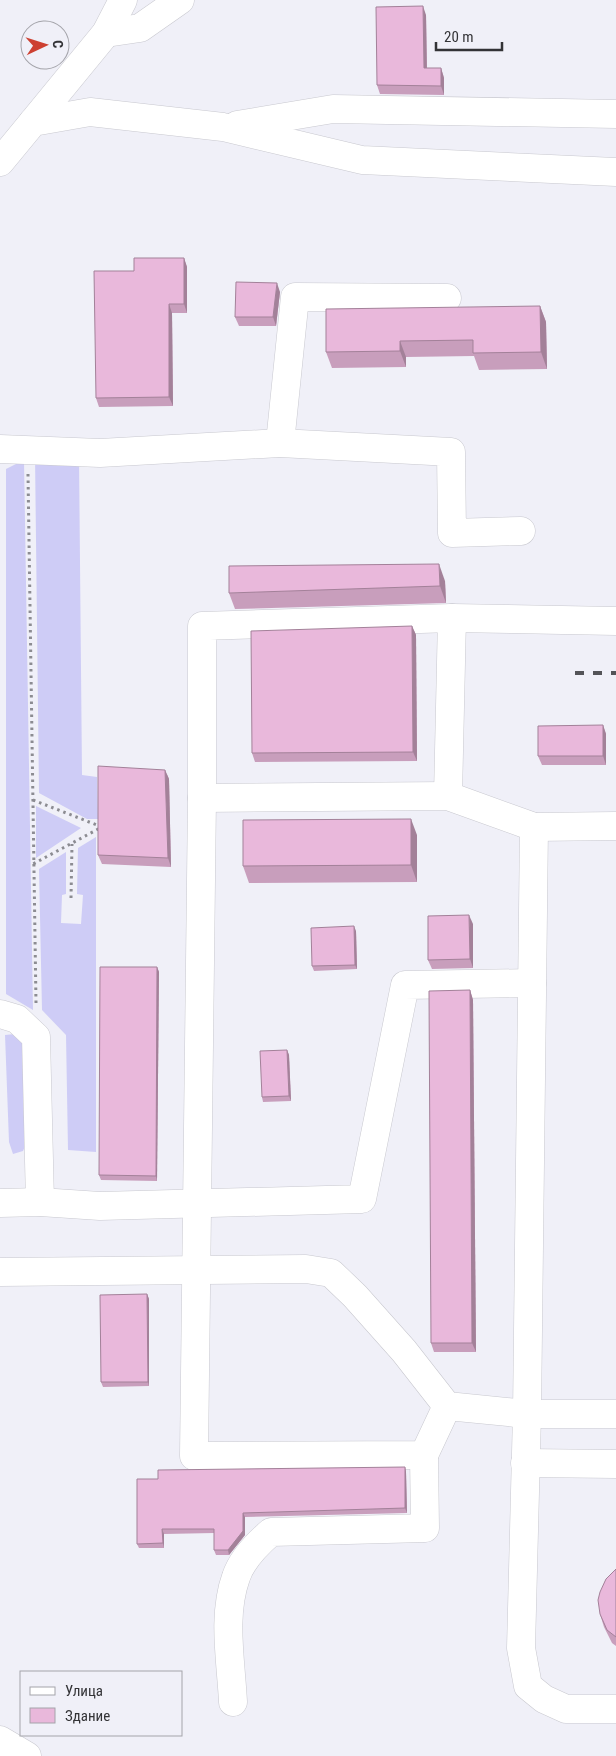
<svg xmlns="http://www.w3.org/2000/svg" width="616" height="1756" font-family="'Roboto Condensed',sans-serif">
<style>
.grass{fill:#ceccf6}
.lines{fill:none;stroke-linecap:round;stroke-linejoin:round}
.minor-casing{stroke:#c8c8cf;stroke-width:29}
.path{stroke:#8c8c92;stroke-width:3;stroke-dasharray:2.5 4;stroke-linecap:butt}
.minor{stroke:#fff;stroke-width:28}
.rail{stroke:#545458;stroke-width:4;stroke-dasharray:9 9;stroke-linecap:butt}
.wall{fill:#c89ebc}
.shaded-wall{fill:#a38199}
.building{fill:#e9b8db;stroke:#a38199}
</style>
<rect width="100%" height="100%" fill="#f0f0f8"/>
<g class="grass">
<path d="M35 455 79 456 82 775 97 777 98 819H87L39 793Z"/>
<path d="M24 460 33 1010 6 994V469Z"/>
<path d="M36 806 81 828 36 858Z"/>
<path d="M96 837V1152L68 1150 66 1035 42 1010 39 869 66 852V894L62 895 61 923 81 924 83 895 77 894 78 848Z"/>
<path d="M15 1034 23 1036 26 1144 23 1151 13 1154 9 1142 5 1035Z"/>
</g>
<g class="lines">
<g class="minor-casing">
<g id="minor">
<path d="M106 33 140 28 180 0"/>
<path d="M33 122 106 33 123 0"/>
<path d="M237 125 333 109 616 114"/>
<path d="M0 162 33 122 90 112 223 127 362 160 616 172"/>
<path d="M280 443 295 297 447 298"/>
<path d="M0 449 100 453 280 443 451 452 452 533 521 531"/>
<path d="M452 618 616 621"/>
<path d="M202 798 448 796 534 827 616 826"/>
<path d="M534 827 527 1414 521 1648 528 1686 544 1699 566 1709H616"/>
<path d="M0 1014 17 1019 36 1037 40 1202"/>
<path d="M0 1203 40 1202 100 1206 362 1199 405 985 532 983"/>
<path d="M0 1272 306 1269 331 1273 355 1296 404 1351 447 1406 527 1414H616"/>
<path d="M447 1406 424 1455 194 1456 202 798V626L452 618 448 796"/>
<path d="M525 1463 616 1464"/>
<path d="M233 1702C231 1661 222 1616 236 1577 242 1559 257 1544 271 1532L425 1528 424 1455"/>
<path d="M0 1740 27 1756"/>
</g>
</g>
<g class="path">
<path d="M28 474 36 1003"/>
<path d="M33 800 102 827 33 864"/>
<path d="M71 898 72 844"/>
</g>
<use href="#minor" class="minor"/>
<path class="rail" d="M575 673H616"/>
</g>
<g class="wall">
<path d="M426 15 427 68H441L444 78V95L380 94 377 85Z"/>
<path d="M184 258 187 267V313H172L173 406 99 407 96 398 134 271Z"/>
<path d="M280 292 276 326H239L235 317Z"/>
<path d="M540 306 546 322 547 369 479 370 474 356 406 357V367L332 368 326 352Z"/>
<path d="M445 581 446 603 235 609 229 593Z"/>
<path d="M412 626 416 635 417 761 255 762 252 753Z"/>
<path d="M603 725 606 734V765H542L538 756Z"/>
<path d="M165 770 169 779 171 867 102 864 98 855Z"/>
<path d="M417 835V882L249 883 243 866Z"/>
<path d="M473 924V968L432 969 428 960Z"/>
<path d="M356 931 357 969 314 971 312 966Z"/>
<path d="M157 967 159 972 157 1181 101 1180 99 1175Z"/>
<path d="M470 990 473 1000 476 1352H434L431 1343Z"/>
<path d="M287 1050 289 1055 291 1101 263 1102 262 1097Z"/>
<path d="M147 1294 149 1299V1386L103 1387 101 1382Z"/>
<path d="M405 1467 406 1472 407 1513 245 1517V1535L229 1555H216L214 1550V1533L164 1534V1548H139L137 1544 158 1479Z"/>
<path d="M616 1569V1646L612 1643 604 1627 600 1614Z"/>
</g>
<g class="shaded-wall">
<path d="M423 6 426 15 427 78 424 68Z"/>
<path d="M441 68 444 78V95L441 86Z"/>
<path d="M184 258 187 267V313L184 304Z"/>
<path d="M277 283 280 292 276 326 273 317Z"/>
<path d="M169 304 172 313 173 406 169 397Z"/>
<path d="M540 306 546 322 547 369 541 352Z"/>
<path d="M400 341 406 357V367L400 351Z"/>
<path d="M439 564 445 581 446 603 440 586Z"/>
<path d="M412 626 416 635 417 761 413 752Z"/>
<path d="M603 725 606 734V765L603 756Z"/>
<path d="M165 770 169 779 171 867 168 858Z"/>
<path d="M411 819 417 835V882L411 865Z"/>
<path d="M469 915 473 924V968L470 959Z"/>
<path d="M354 926 356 931 357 969 355 965Z"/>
<path d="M157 967 159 972 157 1181 156 1176Z"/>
<path d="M470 990 473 1000 476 1352 472 1343Z"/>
<path d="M287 1050 289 1055 291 1101 289 1096Z"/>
<path d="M147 1294 149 1299V1386L148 1382Z"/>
<path d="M405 1467 406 1472 407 1513 405 1508Z"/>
<path d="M243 1513 245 1517V1535L229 1555 228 1550Z"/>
<path d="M162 1529 164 1534V1548L163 1543Z"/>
</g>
<g class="building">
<path d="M423 6 424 68H441V86L377 85 376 7Z"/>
<path d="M134 258H184V304H169V397L96 398 94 271H134Z"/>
<path d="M236 282 277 283 273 317H235Z"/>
<path d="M540 306 541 352 473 353V340L400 341V351L326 352V309Z"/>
<path d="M439 564 440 586 229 593V566Z"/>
<path d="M412 626 413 752 252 753 251 631Z"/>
<path d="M603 725V756H538V726Z"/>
<path d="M98 766 165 770 168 858 98 855Z"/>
<path d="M411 819V865L243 866V820Z"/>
<path d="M469 915 470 959 428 960V916Z"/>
<path d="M354 926 355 965 312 966 311 928Z"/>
<path d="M100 967H157L156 1176 99 1175Z"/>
<path d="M470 990 472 1343H431L429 991Z"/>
<path d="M287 1050 289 1096 262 1097 260 1051Z"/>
<path d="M147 1294 148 1382H101L100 1295Z"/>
<path d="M405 1467V1508L243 1513V1531L228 1550H214V1529H162L163 1543 137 1544V1479H158V1470Z"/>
<path d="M616 1569V1637L607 1630 600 1614 598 1600 600 1592 606 1579Z"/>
</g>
<rect x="20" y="1671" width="162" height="65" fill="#f0f0f8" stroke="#a4a4aa"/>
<rect x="30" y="1687" width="25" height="8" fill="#ffffff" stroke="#a4a4aa"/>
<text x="65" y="1696" font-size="15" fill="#333336">Улица</text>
<rect x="30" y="1708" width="25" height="15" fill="#e9b8db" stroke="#a4a4aa"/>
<text x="65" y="1721" font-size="15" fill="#333336">Здание</text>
<g transform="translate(45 45) rotate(86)"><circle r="24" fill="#f0f0f8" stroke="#a4a4aa"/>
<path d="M0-4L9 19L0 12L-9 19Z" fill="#cd4031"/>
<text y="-8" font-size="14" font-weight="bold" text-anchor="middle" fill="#333336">С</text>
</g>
<path d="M436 42v8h66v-8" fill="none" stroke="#333336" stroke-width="2.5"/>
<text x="444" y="42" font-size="15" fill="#333336" stroke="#f0f0f8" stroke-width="4" paint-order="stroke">20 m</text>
</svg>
